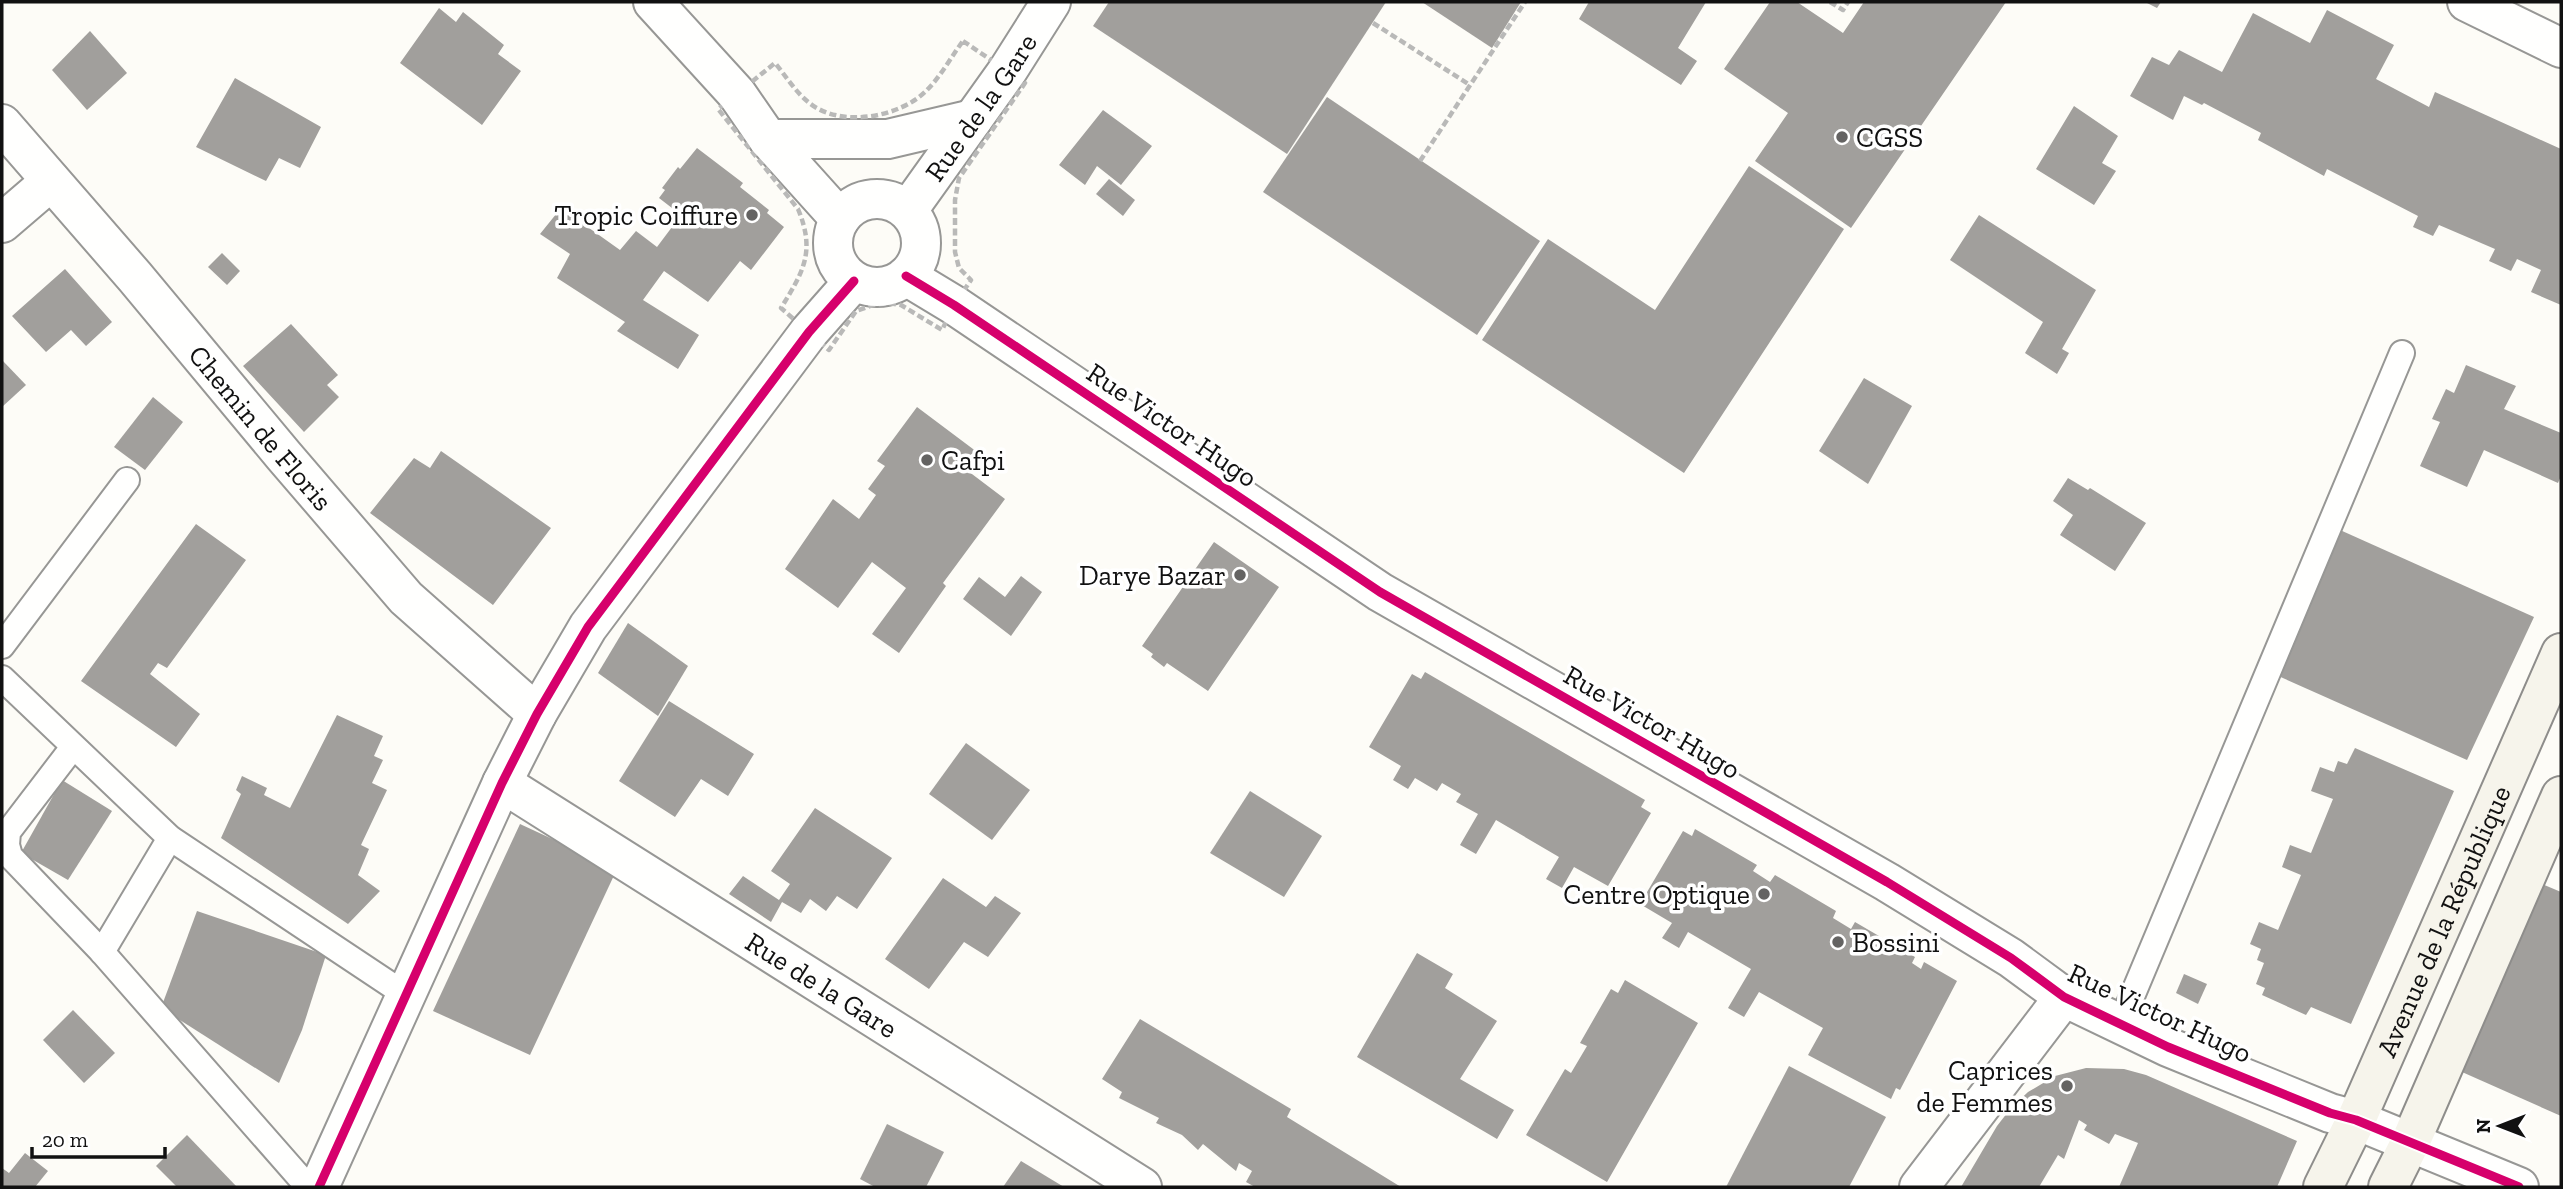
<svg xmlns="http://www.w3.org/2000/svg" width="2563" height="1189" font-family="'Zilla Slab',serif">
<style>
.building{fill:#a19f9c}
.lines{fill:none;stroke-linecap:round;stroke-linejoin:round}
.service-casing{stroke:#979795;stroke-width:28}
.minor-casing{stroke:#979795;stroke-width:42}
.tertiary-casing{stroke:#979795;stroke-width:42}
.secondary-casing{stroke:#8e8d8b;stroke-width:42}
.path{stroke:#b9b9b8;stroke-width:4.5;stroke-dasharray:7 3.5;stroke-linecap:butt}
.service{stroke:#fffffe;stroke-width:24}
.minor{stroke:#fffffe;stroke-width:38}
.tertiary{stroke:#fffffe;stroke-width:38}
.secondary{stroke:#f6f4eb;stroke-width:38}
.cycleway-casing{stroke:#fff;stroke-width:13}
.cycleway{stroke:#d6006c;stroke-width:9}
.poi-dot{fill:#646362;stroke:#fff;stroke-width:2.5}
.labels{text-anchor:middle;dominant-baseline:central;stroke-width:7;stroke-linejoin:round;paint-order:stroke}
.street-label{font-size:28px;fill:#111;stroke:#fff}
.poi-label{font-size:28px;fill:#111;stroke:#fff;text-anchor:end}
</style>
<rect width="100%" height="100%" fill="#fdfcf7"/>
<g class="building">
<path d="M1109 2H1386L1287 154 1093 26Z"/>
<path d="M1422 2H1521L1492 48Z"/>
<path d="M1589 2H1706L1678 48 1697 61 1681 85 1579 19Z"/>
<path d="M1770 2H1797L1843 33 1864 2H2006L1851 228 1755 161 1788 113 1724 69Z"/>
<path d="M2145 2H2161L2157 8Z"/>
<path d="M439 8 456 22 463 12 504 45 498 54 521 71 482 125 400 63Z"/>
<path d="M2327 10 2394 45 2376 79 2429 107 2435 92 2561 149V305L2531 292 2541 270 2517 259 2511 271 2489 261 2495 249 2439 225 2433 236 2413 227 2418 216 2327 169 2324 176 2258 140 2261 133 2204 103 2202 105 2184 96 2173 120 2130 96 2152 57 2169 65 2179 50 2222 72 2253 13 2310 43Z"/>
<path d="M90 31 127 73 87 110 52 70Z"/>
<path d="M235 78 321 127 300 168 279 158 266 181 196 147Z"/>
<path d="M1327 97 1540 241 1477 335 1263 192Z"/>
<path d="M2074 106 2118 136 2102 163 2116 171 2094 205 2036 169Z"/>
<path d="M1103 110 1152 146 1121 185 1097 166 1085 185 1059 165Z"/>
<path d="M697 148 743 183 740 187 769 210 767 213 784 227 751 270 740 261 708 302 664 271 643 300 699 335 678 369 617 331 625 322 557 278 570 254 540 234 561 208 620 250 636 231 657 247 681 215 659 198 665 190 662 188 678 167 680 169Z"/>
<path d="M1749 166 1844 229 1684 473 1482 340 1548 239 1655 310Z"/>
<path d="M1109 179 1135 200 1123 216 1096 194Z"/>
<path d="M1979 215 2096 290 2062 349 2069 353 2057 374 2025 353 2043 322 1950 260Z"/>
<path d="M222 253 240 271 227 285 208 267Z"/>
<path d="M65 269 112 322 86 346 71 330 46 352 12 316Z"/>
<path d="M291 324 338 375 327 385 339 397 304 432 243 366Z"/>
<path d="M2 360 26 385 2 407Z"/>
<path d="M2466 365 2516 386 2504 409 2561 433V476L2558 483 2484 450 2467 487 2420 466 2440 422 2432 419 2446 389 2454 393Z"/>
<path d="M1864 378 1912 406 1868 484 1819 451Z"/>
<path d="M153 397 183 422 145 470 114 447Z"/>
<path d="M917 407 977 452 964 468 1005 499 943 583 946 586 899 653 872 634 906 588 872 562 838 608 785 569 833 499 859 519 876 495 868 489 885 466 877 461Z"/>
<path d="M441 451 551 528 493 605 370 513 414 458 430 468Z"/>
<path d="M2068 478 2088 490 2090 488 2146 523 2115 571 2060 535 2073 515 2053 501Z"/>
<path d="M196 524 246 560 167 668 158 663 150 674 200 714 176 747 81 681Z"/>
<path d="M2340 530 2534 617 2467 760 2276 675Z"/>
<path d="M1214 542 1279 587 1208 691 1167 663 1164 667 1151 657 1153 654 1142 646Z"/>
<path d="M1021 576 1042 592 1011 636 963 599 979 577 1005 597Z"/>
<path d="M628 623 688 666 658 716 598 673Z"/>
<path d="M1425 672 1645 800 1641 807 1651 813 1608 886 1574 867 1562 888 1546 879 1559 857 1496 820 1476 854 1460 845 1478 814 1456 802 1461 794 1442 783 1437 791 1415 778 1408 789 1393 780 1401 766 1369 747 1412 674 1421 679Z"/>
<path d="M669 701 754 754 728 796 701 779 675 817 619 781Z"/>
<path d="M337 715 383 736 374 756 383 760 372 783 387 790 361 845 369 849 358 875 380 891 348 924 221 838 241 794 236 790 242 776 267 788 264 795 290 808Z"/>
<path d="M966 743 1030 790 992 840 929 794Z"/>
<path d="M2355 748 2454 791 2351 1024 2311 1007 2306 1015 2262 995 2265 988 2256 984 2264 963 2257 960 2261 949 2250 944 2259 922 2278 930 2301 875 2282 867 2290 845 2311 853 2333 799 2311 791 2320 767 2334 772 2338 761 2347 764Z"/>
<path d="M62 780 112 811 68 880 21 853Z"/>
<path d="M1250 791 1322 836 1284 897 1210 853Z"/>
<path d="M815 808 892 858 857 909 837 896 826 911 810 899 801 913 782 902 771 922 729 894 743 876 779 900 790 884 771 871Z"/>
<path d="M520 824 617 869 530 1055 433 1011Z"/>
<path d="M1695 829 1757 865 1753 871 1770 882 1775 875 1836 911 1833 918 1851 929 1855 922 1915 957 1912 963 1921 969 1924 962 1957 981 1900 1090 1896 1088 1891 1099 1808 1055 1823 1028 1759 992 1744 1017 1728 1008 1751 969 1688 932 1679 948 1662 938 1672 923 1640 904 1683 831 1692 836Z"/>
<path d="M943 878 986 907 995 896 1021 913 988 957 964 942 929 989 885 959Z"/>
<path d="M2542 884 2561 892V1116L2462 1072Z"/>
<path d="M197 911 326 955 302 1030 279 1083 161 1008Z"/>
<path d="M1417 953 1453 974 1445 988 1497 1021 1460 1079 1514 1110 1497 1139 1357 1057Z"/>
<path d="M2184 974 2207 984 2198 1004 2176 993Z"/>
<path d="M1625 980 1698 1023 1607 1182 1526 1135 1565 1069 1571 1073 1587 1046 1580 1043 1611 989 1618 993Z"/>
<path d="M73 1010 115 1053 84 1083 43 1040Z"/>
<path d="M1140 1019 1291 1109 1287 1117 1401 1187H1255L1246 1182 1252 1171 1239 1163 1236 1171 1203 1144 1198 1150 1182 1135 1156 1123 1159 1118 1119 1098 1122 1092 1102 1079Z"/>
<path d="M1789 1066 1886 1117 1849 1187H1726Z"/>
<path d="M2086 1068 2124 1069 2146 1075 2297 1141 2277 1187H2119L2138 1143 2115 1134 2109 1144 2084 1130 2087 1125 2079 1120 2064 1159 2058 1155 2039 1187H1961L1997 1126 2011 1108 2028 1092 2055 1076Z"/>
<path d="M887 1124 944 1152 926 1187H875L860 1179Z"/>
<path d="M187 1135 237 1187H177L156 1166Z"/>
<path d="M25 1153 48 1171 35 1187H2V1168L9 1173Z"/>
<path d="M1021 1161 1064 1187H1003Z"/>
</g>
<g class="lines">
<g class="service-casing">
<g id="service">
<path d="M2 646 127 480"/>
<path d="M2 678 170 838 406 995"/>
<path d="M73 747 8 832 7 845 10 856 102 952 308 1187"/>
<path d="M102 952 170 838"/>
<path d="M2120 1025 2402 353"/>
</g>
</g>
<g class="minor-casing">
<g id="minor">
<path d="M653 2 737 94 768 139 840 219"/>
<path d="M2467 2 2561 48"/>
<path id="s1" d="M2 124 135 277 284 456 406 598 537 714"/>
<path d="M2 223 51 181"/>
<path d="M906 276 954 305 1380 592 1887 882 2011 958 2064 997 2168 1047 2330 1113 2356 1120 2519 1187"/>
<path id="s2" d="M502 783 1142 1187"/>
<path d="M1919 1187 2064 997"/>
</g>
</g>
<g class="tertiary-casing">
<g id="tertiary">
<path d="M768 139H888L973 119"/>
<circle cx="877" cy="243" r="44"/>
<path id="s3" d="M908 210 1008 70 1051 2"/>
<path d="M319 1187 502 783 537 714 588 627 809 332 854 281"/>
</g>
</g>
<g class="secondary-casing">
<g id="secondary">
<path id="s4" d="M2323 1187 2356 1120 2561 653"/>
<path d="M2388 1187 2410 1143 2561 796"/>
</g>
</g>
<g class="path">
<path d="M1830 2 1843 10 1848 2"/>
<path d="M1373 23 1470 85"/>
<path d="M963 41 1025 83 959 178 955 200V252L959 268 971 280 954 305 942 330 901 305 889 303 873 305 856 311 829 350 781 308C803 272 816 252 798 209L718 109 775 63C785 75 795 91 807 101 838 129 900 118 927 90 941 76 951 57 963 41Z"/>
<path d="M1420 161 1525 2"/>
</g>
<use href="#service" class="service"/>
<use href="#minor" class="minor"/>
<use href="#tertiary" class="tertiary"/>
<use href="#secondary" class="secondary"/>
<g class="cycleway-casing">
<g id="cycleway">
<path d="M906 276 954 305 1380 592 1887 882 2011 958 2064 997 2168 1047 2330 1113 2356 1120 2519 1187"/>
<path d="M319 1187 502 783 537 714 588 627 809 332 854 281"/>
</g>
</g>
<use href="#cycleway" class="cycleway"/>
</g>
<g class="poi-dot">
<circle cx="1842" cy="137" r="7"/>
<circle cx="752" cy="215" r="7"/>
<circle cx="927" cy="460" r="7"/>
<circle cx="1240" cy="575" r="7"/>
<circle cx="1764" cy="894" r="7"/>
<circle cx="1838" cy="942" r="7"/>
<circle cx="2067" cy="1086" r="7"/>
</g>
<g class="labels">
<g class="street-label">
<text stroke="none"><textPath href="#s3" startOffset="126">Rue de la Gare</textPath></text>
<text transform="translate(1172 425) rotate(34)">Rue Victor Hugo</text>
<text stroke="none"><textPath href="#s1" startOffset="399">Chemin de Floris</textPath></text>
<text transform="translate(1652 722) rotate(30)">Rue Victor Hugo</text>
<text stroke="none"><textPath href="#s4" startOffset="292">Avenue de la République</textPath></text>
<text stroke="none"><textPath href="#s2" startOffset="378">Rue de la Gare</textPath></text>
<text transform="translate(2160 1013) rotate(25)">Rue Victor Hugo</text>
</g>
<g class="poi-label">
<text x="1856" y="137" text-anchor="start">CGSS</text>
<text x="738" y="215">Tropic Coiffure</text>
<text x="941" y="460" text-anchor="start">Cafpi</text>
<text x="1226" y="575">Darye Bazar</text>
<text x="1750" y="894">Centre Optique</text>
<text x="1852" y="942" text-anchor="start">Bossini</text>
<text x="2053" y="1070">Caprices<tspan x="2053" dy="32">de Femmes</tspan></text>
</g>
</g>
<rect width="2563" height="1189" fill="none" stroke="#111111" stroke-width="7"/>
<g transform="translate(2500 1126) rotate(270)" stroke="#ffffff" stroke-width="5" paint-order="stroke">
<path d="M0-5L12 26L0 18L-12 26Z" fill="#111111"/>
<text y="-10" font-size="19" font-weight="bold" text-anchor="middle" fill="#111111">N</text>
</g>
<path d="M32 1147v10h133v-10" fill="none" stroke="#111111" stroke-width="3.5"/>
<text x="42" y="1147" font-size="21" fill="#111111" stroke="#ffffff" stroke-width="5" paint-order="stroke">20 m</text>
</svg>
